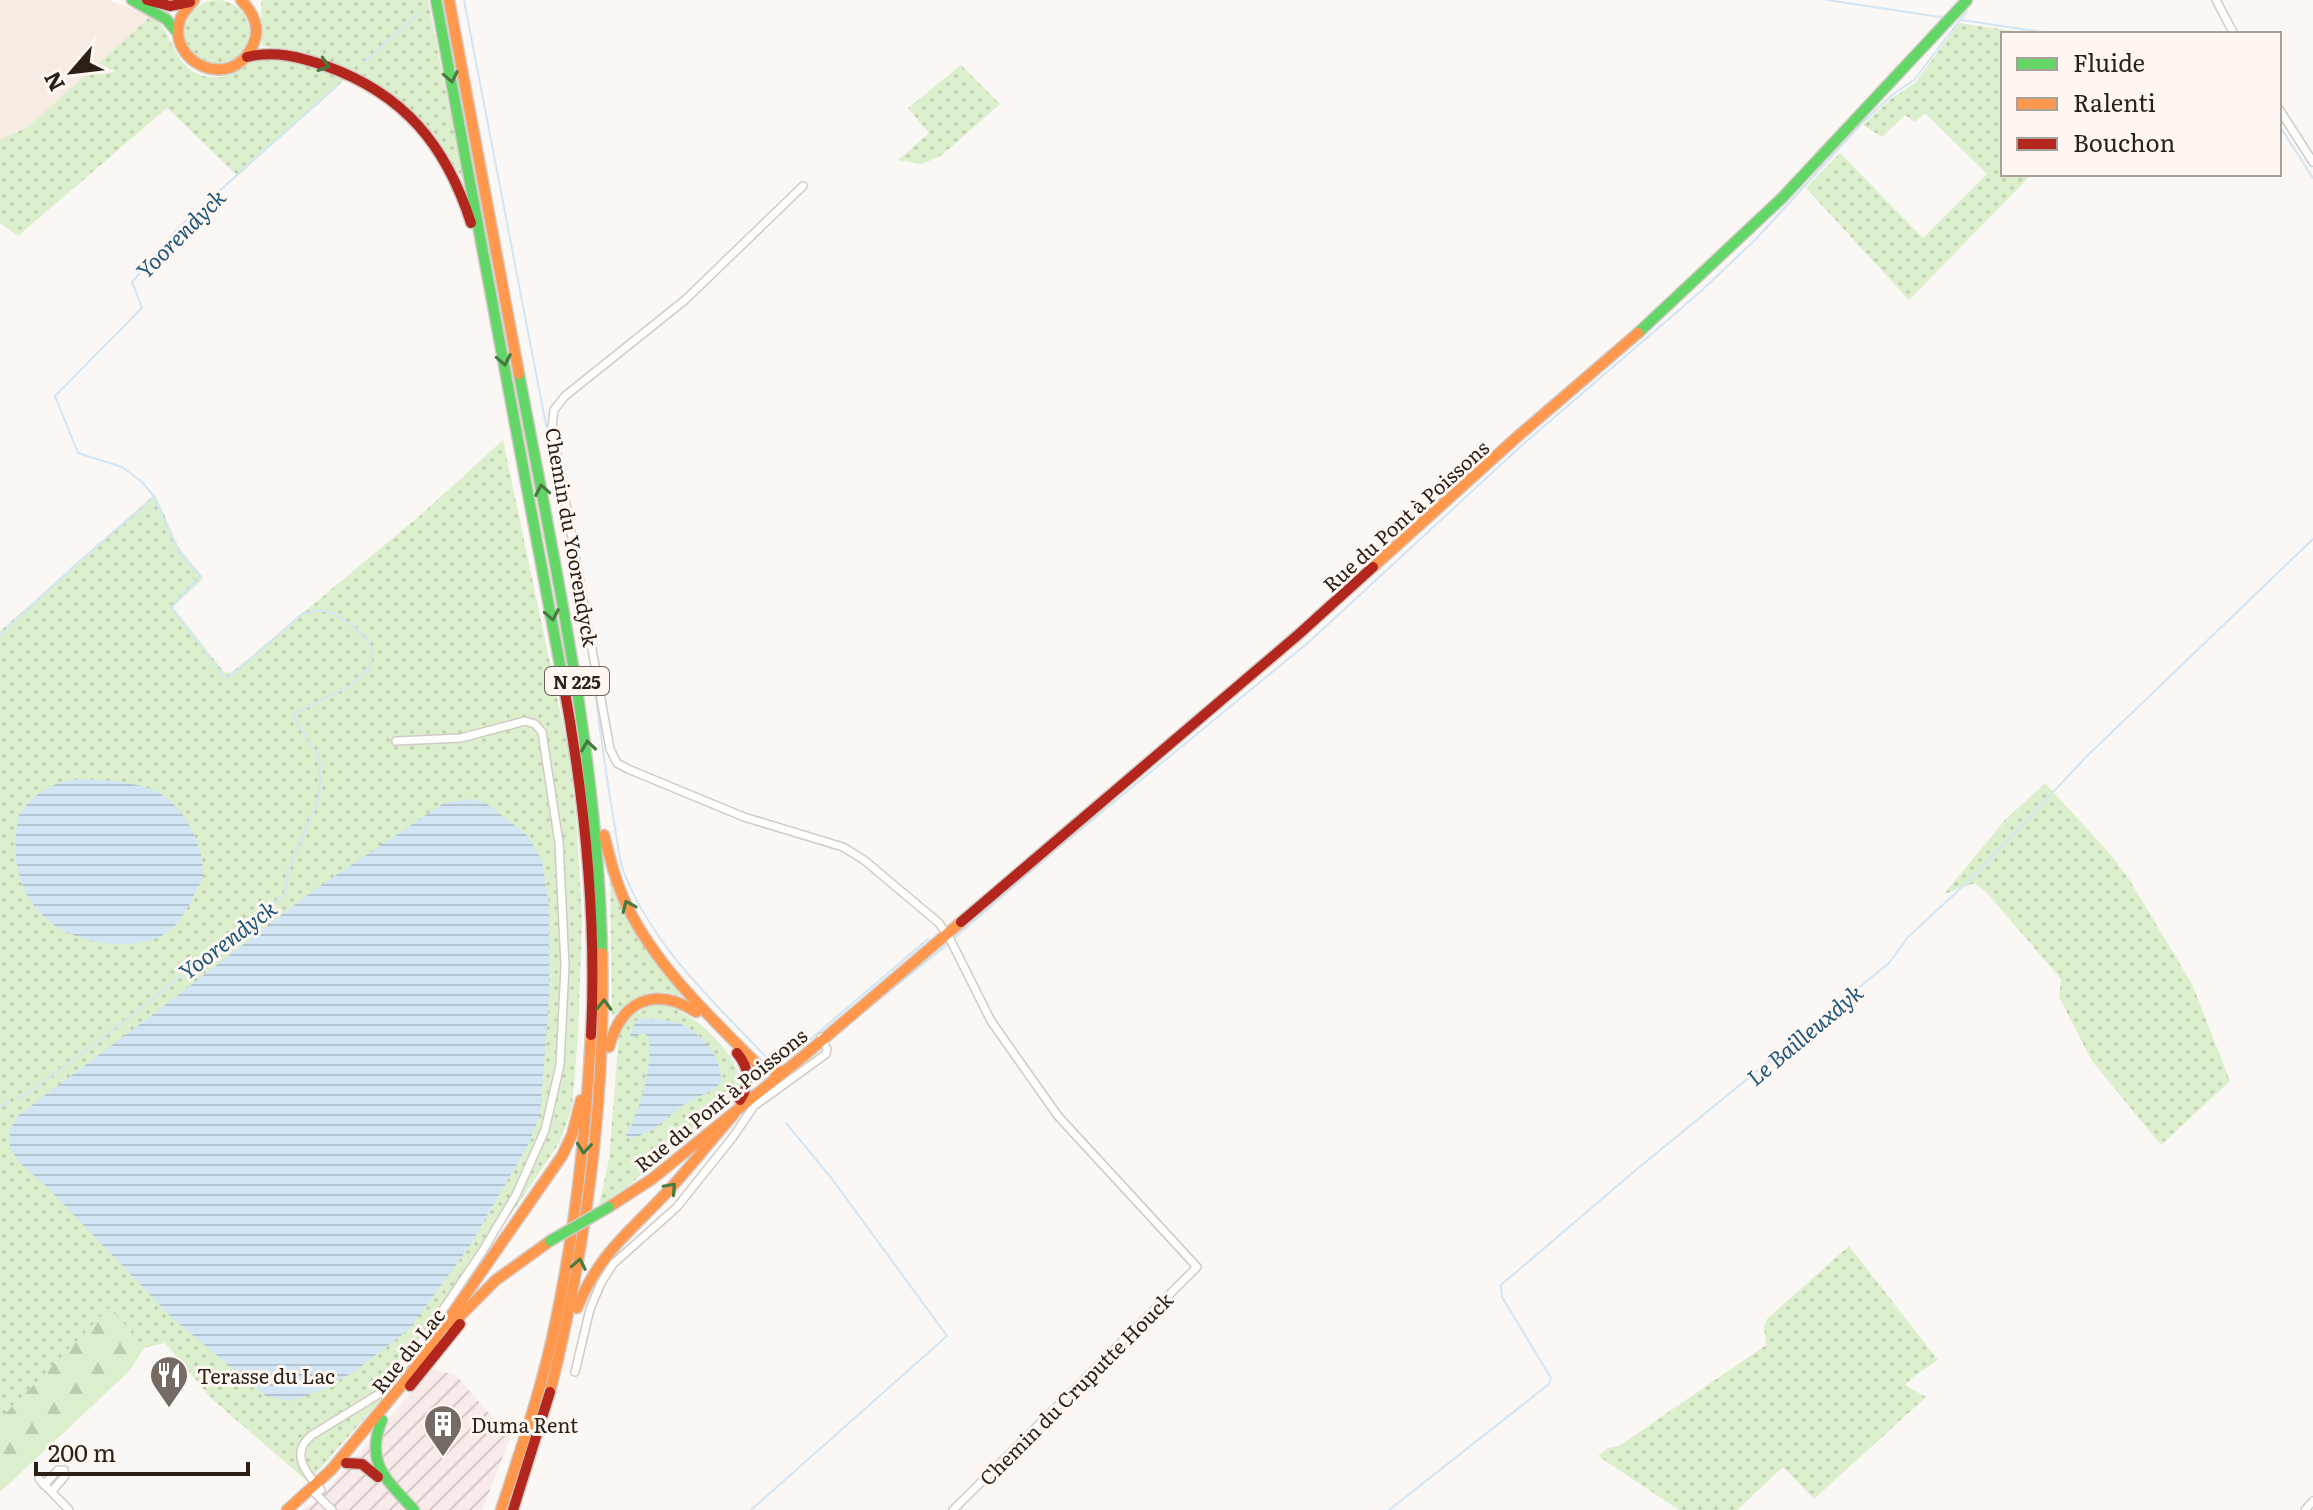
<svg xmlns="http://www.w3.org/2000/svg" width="2313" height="1510" font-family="Literata,serif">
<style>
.built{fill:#f7ece4}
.industrial{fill:url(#industrial-furrows)}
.green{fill:url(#green-dots)}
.forest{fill:url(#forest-firs)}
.water{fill:url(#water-rules)}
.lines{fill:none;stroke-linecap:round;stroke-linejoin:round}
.stream{stroke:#d1e5f4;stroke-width:2}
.street-casing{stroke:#d2cac5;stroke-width:10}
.fast-casing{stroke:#d2cac5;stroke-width:13}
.slow-casing{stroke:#d2cac5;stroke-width:13}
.jam-casing{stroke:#d2cac5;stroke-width:13}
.street{stroke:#fefefd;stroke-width:7}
.fast{stroke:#63d668;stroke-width:10}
.slow{stroke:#ff974d;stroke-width:10}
.jam{stroke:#b3261e;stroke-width:10}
.fast-bridge-casing{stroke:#d2cac5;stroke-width:13;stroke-linecap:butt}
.fast-bridge{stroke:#63d668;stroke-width:10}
.oneway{stroke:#477a3f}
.labels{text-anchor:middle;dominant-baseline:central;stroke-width:6;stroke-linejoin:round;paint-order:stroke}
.shield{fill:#fdf6f1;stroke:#6a6058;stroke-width:2}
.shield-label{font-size:18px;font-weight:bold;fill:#2b1f16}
.street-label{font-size:20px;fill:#2b1f16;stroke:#fdf6f1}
.poi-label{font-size:20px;fill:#2b1f16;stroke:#fdf6f1;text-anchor:start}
.water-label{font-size:22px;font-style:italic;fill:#1d577c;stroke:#fdf6f1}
</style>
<defs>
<pattern id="industrial-furrows" width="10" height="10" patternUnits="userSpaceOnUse" patternTransform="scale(2)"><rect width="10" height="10" fill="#f8ebea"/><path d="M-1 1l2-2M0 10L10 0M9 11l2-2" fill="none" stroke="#d5c9c8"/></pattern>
<pattern id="green-dots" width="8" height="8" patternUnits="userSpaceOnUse" patternTransform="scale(2)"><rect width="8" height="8" fill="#dcefcd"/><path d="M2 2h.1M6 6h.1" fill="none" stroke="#bdccaf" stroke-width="1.8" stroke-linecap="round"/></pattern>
<pattern id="forest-firs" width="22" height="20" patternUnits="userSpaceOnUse" patternTransform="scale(2)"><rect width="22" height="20" fill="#dcefcd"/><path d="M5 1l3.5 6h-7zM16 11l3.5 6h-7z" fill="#bdccaf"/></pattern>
<pattern id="water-rules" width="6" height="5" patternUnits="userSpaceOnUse" patternTransform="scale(2)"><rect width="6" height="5" fill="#d1e5f4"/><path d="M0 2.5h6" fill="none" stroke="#b4c4d0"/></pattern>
</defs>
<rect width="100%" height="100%" fill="#faf7f4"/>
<path class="built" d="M0 0H108L151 16 28 127 0 139Z"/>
<path class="industrial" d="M432 1369 456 1375 510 1438 482 1510H302L317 1501Z"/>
<g class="green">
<path d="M261 0H428L463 179 425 124 338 65 288 49 262 46Z"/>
<circle cx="217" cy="32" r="32"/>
<path d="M151 16C173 30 172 62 196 73 212 81 229 77 244 68 247 65 250 62 254 60 281 51 320 68 345 79L237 175 167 108 18 236 0 223V139L28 127Z"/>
<path d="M1959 23 2034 34H2003V174H2032L1909 300 1806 188 1840 153 1923 238 1987 174 1925 113 1915 122 1905 115 1882 137 1863 125 1892 98 1915 83Z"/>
<path d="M961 65 1000 104 942 155 922 164 898 160 929 133 908 108Z"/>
<path d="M503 440 568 749 576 815 582 917 578 1036 572 1107 560 1142 400 1378 308 1482 212 1399 165 1343 144 1348 129 1371 0 1492V631L155 494 179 548 204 578 173 607 224 672 231 673 424 512Z"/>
<path d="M2045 783 2112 856 2129 879 2192 984 2230 1081 2161 1145 2092 1061 2059 997 2061 979 1987 893 1975 883 1944 894 2005 820Z"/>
<path d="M610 875C631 926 647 955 683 997 645 984 640 997 612 1017Z"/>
<path d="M657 1004C688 1006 738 1052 741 1083L729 1098 627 1187 599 1206 609 1159 619 1033C627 1018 639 1008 657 1004Z"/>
<path d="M1849 1246 1938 1360 1914 1376 1905 1385 1926 1397 1814 1499 1783 1467 1737 1510H1679L1598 1456 1608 1448 1619 1446 1766 1345 1764 1327 1767 1319Z"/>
</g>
<path class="forest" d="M110 1307 144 1348 129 1371 0 1492V1419Z"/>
<g class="water">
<path d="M79 779C103 780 135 781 157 792 184 806 203 843 203 873 203 880 197 889 194 895 181 922 170 939 137 943 60 951 0 902 19 815 32 794 54 781 79 779Z"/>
<path d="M471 799 486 803 527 835 542 860 549 906V999L540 1114 529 1143 469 1247 409 1329 355 1371 324 1389 291 1401 266 1396 173 1319 49 1189 19 1162 10 1147V1129L18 1116 45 1095 143 1022 314 890 444 803Z"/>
<path d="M648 1018C657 1020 666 1020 675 1022 698 1029 723 1056 721 1082 712 1093 700 1095 688 1102 667 1115 655 1135 628 1138L626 1135C639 1117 655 1057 648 1036L643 1033 629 1039 636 1020Z"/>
</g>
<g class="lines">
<g class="stream">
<path d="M464 0 579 596"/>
<path d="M1827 0 1947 18"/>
<path d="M1961 20 2055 34"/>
<path d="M364 62 418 14"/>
<path d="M2279 125 2313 178"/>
<path d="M0 636 74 566 153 498"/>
<path d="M592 669C599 720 605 771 614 822 617 837 618 855 623 870 652 946 713 1001 768 1059L777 1060 799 1049 928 939"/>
<path d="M952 940 1052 853 1310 641 1521 446 1700 292 1756 239 1863 122 1892 95 1914 80 1967 11"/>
<path d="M862 1013 948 944"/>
<path d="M16 1099 35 1088 114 1029 282 897 285 893 288 872 318 801 320 788V764L316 752 294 719 295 713 351 685 369 668 373 654 368 640 352 625 333 613 321 610 302 614 231 676 224 677 172 609 173 605 200 576 179 552 152 494 142 482 122 467 78 453 55 396 142 308 132 282 180 226 338 85"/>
<path d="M0 1107 9 1102"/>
<path d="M751 1510 947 1336 832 1179 786 1123"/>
<path d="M1389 1510 1549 1384 1551 1378 1502 1297 1501 1285 1637 1169 1889 963 1908 937 1973 877 2086 757 2313 539"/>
</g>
<g class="street-casing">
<g id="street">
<path d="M2216 0 2234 34"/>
<path d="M2279 109 2313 162"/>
<path d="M803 186 685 300 565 396 554 410 552 427 610 749 617 763 628 769 744 817 843 847 864 860 939 923 950 939 991 1021 1058 1116 1197 1267 953 1510"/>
<path d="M575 1372 590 1309 601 1283 613 1264 677 1207 733 1137 754 1106 826 1054 827 1049 821 1037"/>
<path d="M39 1479 69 1510"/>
<path d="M44 1485 58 1470H64L65 1476 52 1491"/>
<path d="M312 1490 332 1510"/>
<path d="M321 1490C306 1473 289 1453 312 1435L379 1394 413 1354 482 1252 516 1195 545 1130 560 1065 565 966 559 843 542 732 535 724 525 721 461 738 396 741"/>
<path d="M2305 1510 2313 1501"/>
</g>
</g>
<g class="fast-casing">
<g id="fast">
<path d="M132 0 166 19 178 33"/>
<path d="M436 0 562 676"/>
<path d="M1638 333 1782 198 1967 0"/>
<path d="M519 374C555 566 598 757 602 953"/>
<path d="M382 1420C364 1463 387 1480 414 1510"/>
</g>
</g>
<g class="slow-casing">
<g id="slow">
<path d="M194 0C189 6 182 13 180 20 166 61 231 94 253 45 261 28 253 12 241 0"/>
<path d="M449 0 519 374"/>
<path d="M1373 567 1517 437 1638 333"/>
<path d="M604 835C610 859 616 883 627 906 657 967 708 1015 756 1063L765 1069 778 1070"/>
<path d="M609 1047C621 1001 655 985 696 1012"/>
<path d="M609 1207 652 1179 806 1054 961 922"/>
<path d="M577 1308C599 1253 630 1232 669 1190 691 1166 712 1139 734 1114"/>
<path d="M449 1327 496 1280 550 1241"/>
<path d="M407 1379 562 1156 572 1135 581 1100"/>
<path d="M550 1392C586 1248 606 1102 602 953"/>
<path d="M287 1510 331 1470 411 1374"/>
<path d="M501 1510C522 1446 544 1382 557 1315 576 1223 586 1130 591 1035"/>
</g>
</g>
<g class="jam-casing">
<g id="jam">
<path d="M147 0 170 6 190 2"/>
<path d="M247 57C274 50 300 57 326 66 404 94 446 145 471 223"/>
<path d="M562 676C584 793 597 916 591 1035"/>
<path d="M961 922 1299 634 1373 567"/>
<path d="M737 1053C750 1069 751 1083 740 1100"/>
<path d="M410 1386 460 1324"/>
<path d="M346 1463 362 1464 378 1477"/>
<path d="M513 1510 550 1392"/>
</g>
</g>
<use href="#street" class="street"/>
<use href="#fast" class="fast"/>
<use href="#slow" class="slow"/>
<use href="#jam" class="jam"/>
<g class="fast-bridge-casing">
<path id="fast-bridge" d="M550 1241 609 1207"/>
</g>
<use href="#fast-bridge" class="fast-bridge"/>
</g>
<defs><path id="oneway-chevron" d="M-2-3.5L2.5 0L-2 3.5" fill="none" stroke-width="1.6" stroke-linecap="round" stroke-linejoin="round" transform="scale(2)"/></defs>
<g class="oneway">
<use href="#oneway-chevron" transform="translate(324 65) rotate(18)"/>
<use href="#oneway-chevron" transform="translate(451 77) rotate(79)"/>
<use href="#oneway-chevron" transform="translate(504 360) rotate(79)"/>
<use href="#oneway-chevron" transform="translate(542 490) rotate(-101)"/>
<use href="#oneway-chevron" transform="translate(552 615) rotate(79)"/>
<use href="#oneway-chevron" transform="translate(588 746) rotate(-98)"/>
<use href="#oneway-chevron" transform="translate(628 906) rotate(-113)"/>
<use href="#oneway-chevron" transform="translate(604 1005) rotate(-88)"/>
<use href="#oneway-chevron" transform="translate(584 1148) rotate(96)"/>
<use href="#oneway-chevron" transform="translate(671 1188) rotate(-48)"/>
<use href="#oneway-chevron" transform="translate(579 1264) rotate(-79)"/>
</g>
<defs>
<g id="restaurant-pin" transform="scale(2)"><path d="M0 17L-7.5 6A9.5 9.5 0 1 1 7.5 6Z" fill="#736b64" stroke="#fdf6f1"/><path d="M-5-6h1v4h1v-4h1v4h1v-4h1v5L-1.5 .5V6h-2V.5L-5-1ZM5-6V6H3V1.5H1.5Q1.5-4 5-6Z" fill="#fff"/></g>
<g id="building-pin" transform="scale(2)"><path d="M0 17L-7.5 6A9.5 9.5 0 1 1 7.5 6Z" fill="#736b64" stroke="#fdf6f1"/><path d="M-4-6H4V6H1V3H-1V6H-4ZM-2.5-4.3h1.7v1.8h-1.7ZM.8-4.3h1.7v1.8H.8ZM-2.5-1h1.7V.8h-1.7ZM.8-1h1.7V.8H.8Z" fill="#fff"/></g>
</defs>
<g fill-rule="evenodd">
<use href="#restaurant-pin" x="169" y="1375"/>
<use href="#building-pin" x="443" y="1424"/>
</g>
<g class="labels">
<rect class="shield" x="545" y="667" width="64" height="28" rx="6"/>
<g class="shield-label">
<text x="577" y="681">N 225</text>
</g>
<g class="street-label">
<text transform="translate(1405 515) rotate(-42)">Rue du Pont à Poissons</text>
<text transform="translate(573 537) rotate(80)">Chemin du Yoorendyck</text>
<text transform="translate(720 1099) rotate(-39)">Rue du Pont à Poissons</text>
<text transform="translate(407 1350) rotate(-51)">Rue du Lac</text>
<text transform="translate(1075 1388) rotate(-45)">Chemin du Cruputte Houck</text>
</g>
<g class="poi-label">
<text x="197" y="1375">Terasse du Lac</text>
<text x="471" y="1424">Duma Rent</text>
</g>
<g class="water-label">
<text transform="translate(180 233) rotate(-45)">Yoorendyck</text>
<text transform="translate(227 939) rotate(-37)">Yoorendyck</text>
<text transform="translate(1804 1034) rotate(-40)">Le Bailleuxdyk</text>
</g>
</g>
<rect x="2001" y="32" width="280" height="144" fill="#fdf6f1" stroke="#a9a099" stroke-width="2"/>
<rect x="2017" y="58" width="40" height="12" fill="#63d668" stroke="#a9a099" stroke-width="2"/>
<text x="2073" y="72" font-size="24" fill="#2b1f16">Fluide</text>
<rect x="2017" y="98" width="40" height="12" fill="#ff974d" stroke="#a9a099" stroke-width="2"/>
<text x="2073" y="112" font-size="24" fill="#2b1f16">Ralenti</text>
<rect x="2017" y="138" width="40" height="12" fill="#b3261e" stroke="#a9a099" stroke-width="2"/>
<text x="2073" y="152" font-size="24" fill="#2b1f16">Bouchon</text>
<g transform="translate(72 72) rotate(242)" stroke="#fdf6f1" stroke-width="6" paint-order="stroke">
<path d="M0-6L14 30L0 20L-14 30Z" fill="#2b1f16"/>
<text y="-12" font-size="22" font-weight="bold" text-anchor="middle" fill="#2b1f16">N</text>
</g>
<path d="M36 1462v12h212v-12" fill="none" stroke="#2b1f16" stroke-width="4"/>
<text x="48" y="1462" font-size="24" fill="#2b1f16" stroke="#fdf6f1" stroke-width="6" paint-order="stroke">200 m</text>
</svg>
